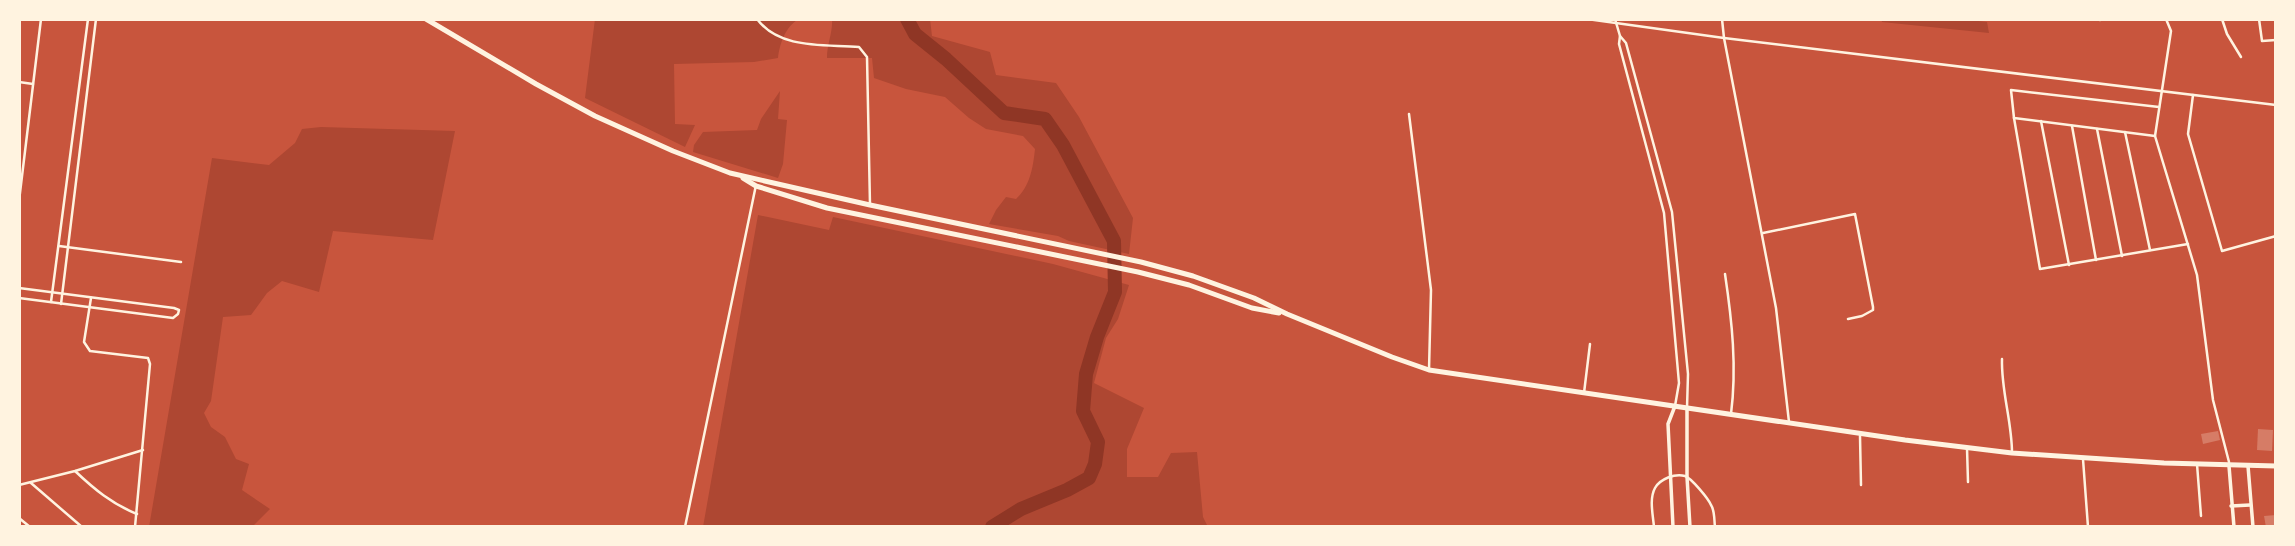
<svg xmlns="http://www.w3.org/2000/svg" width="2295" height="546" font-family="Mulish,sans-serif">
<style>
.green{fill:#ae4732}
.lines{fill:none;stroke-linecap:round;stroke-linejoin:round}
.river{stroke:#8f3625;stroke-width:14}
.building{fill:#d67c66}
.minor{stroke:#fff3e0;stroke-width:2.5}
.tertiary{stroke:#fff3e0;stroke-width:3.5}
.trunk{stroke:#fff3e0;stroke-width:5}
</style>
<rect width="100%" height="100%" fill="#c8553d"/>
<g class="green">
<path d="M595 19H799C785 27 780 43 778 58L754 62 674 64 675 124 695 125 685 147 585 98Z"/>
<path d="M832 19H930L932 36 990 52 996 75 1056 83 1079 117 1133 218 1129 254 1069 241 1058 236 989 224 996 210 1006 197 1016 199C1030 186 1033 168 1035 149L1023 136 986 129 969 118 945 97 906 89 874 78 872 58H827C827 44 833 32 832 19Z"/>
<path d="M1881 19H1961L1987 22 1989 33 1882 22Z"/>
<path d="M780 91 778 119 787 120 783 164 778 178 693 152 694 145 703 132 757 130 761 119Z"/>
<path d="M321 127 455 131 433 240 333 231 319 292 282 281 267 293 251 315 223 317 211 401 204 413 211 427 225 437 236 459 249 464 242 490 270 509 252 527H149L212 158 269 165 295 143 302 129Z"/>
<path d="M758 215 829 230 833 217 1053 264 1129 285 1118 319 1106 338 1094 383 1144 408 1127 449V477H1158L1171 453 1197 452 1203 517 1208 527H703Z"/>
</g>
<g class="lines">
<path class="river" d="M907 19 915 34 946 59 1004 113 1045 119 1063 145 1114 241 1115 292 1097 337 1086 374 1083 411 1098 442 1095 464 1089 478 1067 490 1021 509 992 527"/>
</g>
<g class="building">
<path d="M2258 429 2273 430 2272 451 2257 450Z"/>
<path d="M2218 431 2220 440 2203 444 2201 434Z"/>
<path d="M2276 515V527H2266L2264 516Z"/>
</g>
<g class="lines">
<g class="minor">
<path d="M757 19C780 50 825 44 859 47L867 57 870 205"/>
<path d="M1587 19 1724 38 2276 105"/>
<path d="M1615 19 1620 36 1626 43 1672 212 1688 374 1687 408"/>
<path d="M1722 19 1724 38 1776 308 1789 422"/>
<path d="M2100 19V20"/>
<path d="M2166 19 2171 31 2155 136 2197 275 2213 400 2229 462"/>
<path d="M2222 19 2227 34 2241 57"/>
<path d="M2259 19 2262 41 2276 40"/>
<path d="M1620 36 1619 44 1664 213 1679 383 1675 406"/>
<path d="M19 82 33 84"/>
<path d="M2193 95 2188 134 2222 251 2276 236"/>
<path d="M1409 114 1431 290 1429 370"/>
<path d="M2014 118 2040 269 2188 244"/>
<path d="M2041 121 2069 265"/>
<path d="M2072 126 2096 260"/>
<path d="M2097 129 2122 256"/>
<path d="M2125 132 2150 250"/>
<path d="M2155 136 2014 118 2011 90 2159 107"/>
<path d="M19 201 41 19"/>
<path d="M1763 233 1855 214 1873 307V310L1862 316 1848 319"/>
<path d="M59 246 181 262"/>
<path d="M1725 274C1732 321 1737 367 1731 414"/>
<path d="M19 288 174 308 179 310 178 314 173 318 19 298"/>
<path d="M91 298 84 342 90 351 148 358 150 364 135 527"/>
<path d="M51 302 88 19"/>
<path d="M61 304 96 19"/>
<path d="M2002 359C2001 391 2012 421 2012 453"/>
<path d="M1584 393 1590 344"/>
<path d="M1860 436 1861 485"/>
<path d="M1967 448 1968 482"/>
<path d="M2083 459 2088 527"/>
<path d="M2197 464 2201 516"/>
<path d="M75 471C94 489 112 504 137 514"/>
<path d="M31 483 82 527"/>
<path d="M19 485 75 471 143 450"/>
<path d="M19 518 30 527"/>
<path d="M685 527 756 185"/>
<path d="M1654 527C1653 515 1649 499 1655 488 1660 479 1675 473 1685 476 1691 478 1708 498 1711 505 1715 511 1714 520 1715 527"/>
</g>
<g class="tertiary">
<path d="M1687 408V477L1690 527"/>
<path d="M2229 466 2234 527"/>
<path d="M2248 466 2253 527"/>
<path d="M2231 506 2250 505"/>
<path d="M1673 527 1668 424 1675 406"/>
</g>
<g class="trunk">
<path d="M426 19 536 84 595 116 673 151 730 173 870 205 1141 262 1193 276 1254 298 1287 314 1392 357 1429 370 1905 440 2012 453 2164 463 2276 466"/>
<path d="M743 178 756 186 827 208 1138 272 1189 285 1252 308 1279 313"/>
</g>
</g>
<rect width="2295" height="546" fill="none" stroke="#fff3e0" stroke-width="42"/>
</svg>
